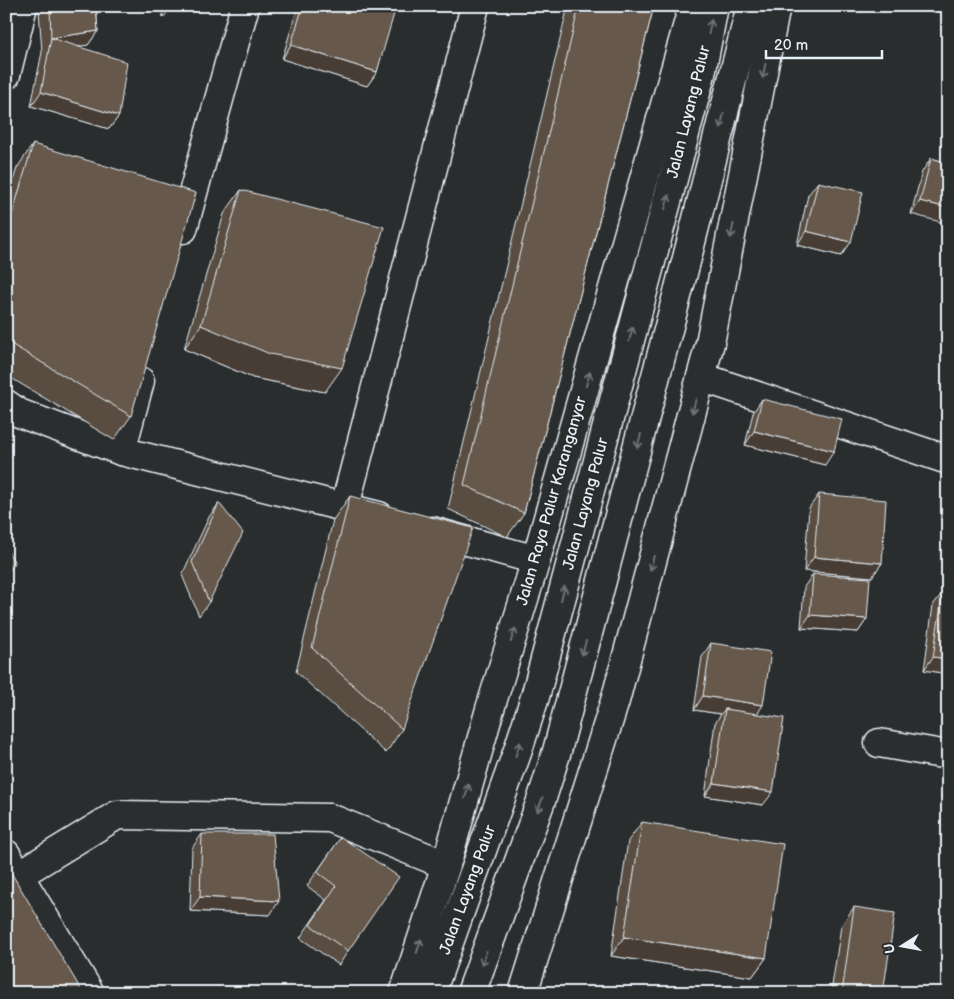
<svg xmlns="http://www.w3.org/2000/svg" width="954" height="999" font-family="'Balsamiq Sans',sans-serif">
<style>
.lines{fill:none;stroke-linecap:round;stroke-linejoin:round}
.minor-casing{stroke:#e8f1f8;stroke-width:31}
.major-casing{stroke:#e8f1f8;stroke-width:31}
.minor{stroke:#2a2d2e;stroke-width:28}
.major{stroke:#2a2d2e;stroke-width:28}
.wall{fill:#584d41;stroke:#e8f1f8}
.shaded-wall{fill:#473e35;stroke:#e8f1f8}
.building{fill:#66594c;stroke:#e8f1f8}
.oneway{stroke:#6c7275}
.labels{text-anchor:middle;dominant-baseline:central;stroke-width:4;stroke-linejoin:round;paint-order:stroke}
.street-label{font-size:16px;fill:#e8f1f8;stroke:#2a2d2e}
</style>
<rect width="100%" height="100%" fill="#2a2d2e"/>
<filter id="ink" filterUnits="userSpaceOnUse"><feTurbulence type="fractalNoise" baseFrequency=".02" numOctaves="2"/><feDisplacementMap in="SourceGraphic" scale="10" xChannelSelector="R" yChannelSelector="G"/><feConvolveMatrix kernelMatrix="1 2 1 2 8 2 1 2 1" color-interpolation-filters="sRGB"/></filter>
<g filter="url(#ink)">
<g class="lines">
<g class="minor-casing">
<g id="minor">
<path d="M6 75 23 6"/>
<path d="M183 229 245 6"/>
<path d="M701 377 948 460"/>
<path d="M6 404 19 413 121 451 379 516"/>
<path d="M121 451 140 381"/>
<path d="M345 506 475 6"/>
<path d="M432 531 536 560"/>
<path d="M879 743 948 755"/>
<path d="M6 854 90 993"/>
<path d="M19 875 117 815 330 818 446 865"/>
</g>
</g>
<g class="major-casing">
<g id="major">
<path d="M404 993 446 865 490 709 536 560 693 6"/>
<path d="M431 993 518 750 535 697 701 74 714 6"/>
<path d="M471 993 542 798 557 751 687 258 751 6"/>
<path d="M523 993 615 701 710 343 776 6"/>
</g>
</g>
<use href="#minor" class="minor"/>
<use href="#major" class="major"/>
</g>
<g class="wall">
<path d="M42 6H96L98 31 88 45 77 46 119 116 109 129 31 106 42 52 39 10Z"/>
<path d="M161 6H172L163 18Z"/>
<path d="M298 6H392L377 72 367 86 282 59Z"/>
<path d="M568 6H654L524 513 507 537 448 509Z"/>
<path d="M33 144 131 416 114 440 6 375V203L17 168Z"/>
<path d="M931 158 948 163 911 214 922 172Z"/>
<path d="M818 182 851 242 841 256 797 245 808 195Z"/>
<path d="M241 190 325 392 253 378 184 349 224 214Z"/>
<path d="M762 399 825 465 745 445 753 413Z"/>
<path d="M819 494 882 563 872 577 804 571 809 508Z"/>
<path d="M350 496 402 729 386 753 296 672 333 520Z"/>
<path d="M219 503 209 602 199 616 182 575 209 517Z"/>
<path d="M813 574 867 619 858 632 801 628 804 587Z"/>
<path d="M943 592 948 674 924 670 933 605Z"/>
<path d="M711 643 757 714 763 805 705 796 715 723 721 714 694 710 702 657Z"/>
<path d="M642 822 766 958 752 977 611 956 628 841Z"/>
<path d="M202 834 270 915 190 911 192 848Z"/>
<path d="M341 837 348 951 339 965 300 938 326 900 307 886Z"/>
<path d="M854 907 883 993H831L841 926Z"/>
</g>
<g class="shaded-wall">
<path d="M98 31 88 45 49 51 51 38Z"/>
<path d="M291 45 377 72 367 86 282 59Z"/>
<path d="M41 92 119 116 109 129 31 106Z"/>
<path d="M920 201 948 208V224L911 214Z"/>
<path d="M806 231 851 242 841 256 797 245Z"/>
<path d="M201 325 342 368 325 392 253 378 184 349Z"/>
<path d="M754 431 834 451 825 465 745 445Z"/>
<path d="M814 557 882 563 872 577 804 571Z"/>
<path d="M15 563 10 570 6 572V568Z"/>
<path d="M810 615 867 619 858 632 801 628Z"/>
<path d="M933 657 948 659V674L924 670Z"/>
<path d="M703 696 763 705 754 719 725 709 721 714 694 710Z"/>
<path d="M714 783 773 792 763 805 705 796Z"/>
<path d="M200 897 279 901 270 915 190 911Z"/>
<path d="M624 937 766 958 752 977 611 956Z"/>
</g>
<g class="building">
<path d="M50 6H96L98 31 51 38Z"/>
<path d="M167 6H171L168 10Z"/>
<path d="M303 6H392L396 7 377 72 291 45Z"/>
<path d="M579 6H654L524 513 464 485Z"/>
<path d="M51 38 127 62 119 116 41 92Z"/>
<path d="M33 144 196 193 131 416 6 341V235Z"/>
<path d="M931 158 948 163V208L920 201Z"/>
<path d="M818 182 863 192 851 242 806 231Z"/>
<path d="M241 190 384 227 342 368 270 354 201 325Z"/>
<path d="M762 399 842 419 834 451 754 431Z"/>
<path d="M819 494 886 500 882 563 814 557Z"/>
<path d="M350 496 473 528 402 729 312 648Z"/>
<path d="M219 503 243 533 209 602 192 562Z"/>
<path d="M6 548 15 563 6 568Z"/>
<path d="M813 574 870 578 867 619 810 615Z"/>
<path d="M943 592H948V659L933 657Z"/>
<path d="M711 643 771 652 763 705 703 696Z"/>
<path d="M725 709 784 718 773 792 714 783Z"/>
<path d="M642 822 783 844 766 958 624 937Z"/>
<path d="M202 834H273L279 901 200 897Z"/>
<path d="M341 837 399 877 348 951 310 925 336 886 317 872Z"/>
<path d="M6 864 83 993H6Z"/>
<path d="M854 907 895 913 883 993H842Z"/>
</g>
<defs><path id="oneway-shaft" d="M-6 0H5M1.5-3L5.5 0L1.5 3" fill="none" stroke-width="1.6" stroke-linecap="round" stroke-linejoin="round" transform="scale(1.25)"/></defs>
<g class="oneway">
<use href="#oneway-shaft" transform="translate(710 27) rotate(-79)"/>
<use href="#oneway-shaft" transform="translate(764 71) rotate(101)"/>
<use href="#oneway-shaft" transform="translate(722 121) rotate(104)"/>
<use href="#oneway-shaft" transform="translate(667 202) rotate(-75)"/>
<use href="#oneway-shaft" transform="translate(732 231) rotate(101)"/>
<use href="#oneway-shaft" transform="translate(631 334) rotate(-75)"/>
<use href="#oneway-shaft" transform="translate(588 379) rotate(-74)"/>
<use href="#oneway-shaft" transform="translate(694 406) rotate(105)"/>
<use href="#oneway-shaft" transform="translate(639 441) rotate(105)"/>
<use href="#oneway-shaft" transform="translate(652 563) rotate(105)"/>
<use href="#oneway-shaft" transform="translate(563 593) rotate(-75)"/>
<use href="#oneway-shaft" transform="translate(513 635) rotate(-72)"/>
<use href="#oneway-shaft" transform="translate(584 648) rotate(105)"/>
<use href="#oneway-shaft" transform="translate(518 749) rotate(-71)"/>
<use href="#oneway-shaft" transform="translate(467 791) rotate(-74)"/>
<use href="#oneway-shaft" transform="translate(540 805) rotate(110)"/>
<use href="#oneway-shaft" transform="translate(419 946) rotate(-72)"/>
<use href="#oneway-shaft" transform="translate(484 958) rotate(110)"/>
</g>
</g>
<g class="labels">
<g class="street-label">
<text transform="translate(689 112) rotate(-76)">Jalan Layang Palur</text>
<text transform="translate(552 501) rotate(-74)">Jalan Raya Palur Karanganyar</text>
<text transform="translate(586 504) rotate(-75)">Jalan Layang Palur</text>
<text transform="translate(468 890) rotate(-70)">Jalan Layang Palur</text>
</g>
</g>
<rect width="954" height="999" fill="none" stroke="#2a2d2e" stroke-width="25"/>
<rect x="12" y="12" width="929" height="974" fill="none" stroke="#e8f1f8" stroke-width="2" filter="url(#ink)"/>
<g transform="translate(902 946) rotate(259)" stroke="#2a2d2e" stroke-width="4" paint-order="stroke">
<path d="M0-4L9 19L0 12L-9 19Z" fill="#e8f1f8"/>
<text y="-8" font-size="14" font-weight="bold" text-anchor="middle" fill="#e8f1f8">U</text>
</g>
<path d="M766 50v8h116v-8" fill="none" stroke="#e8f1f8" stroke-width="2.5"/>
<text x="774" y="50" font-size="15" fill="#e8f1f8" stroke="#2a2d2e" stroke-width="4" paint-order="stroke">20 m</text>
</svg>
